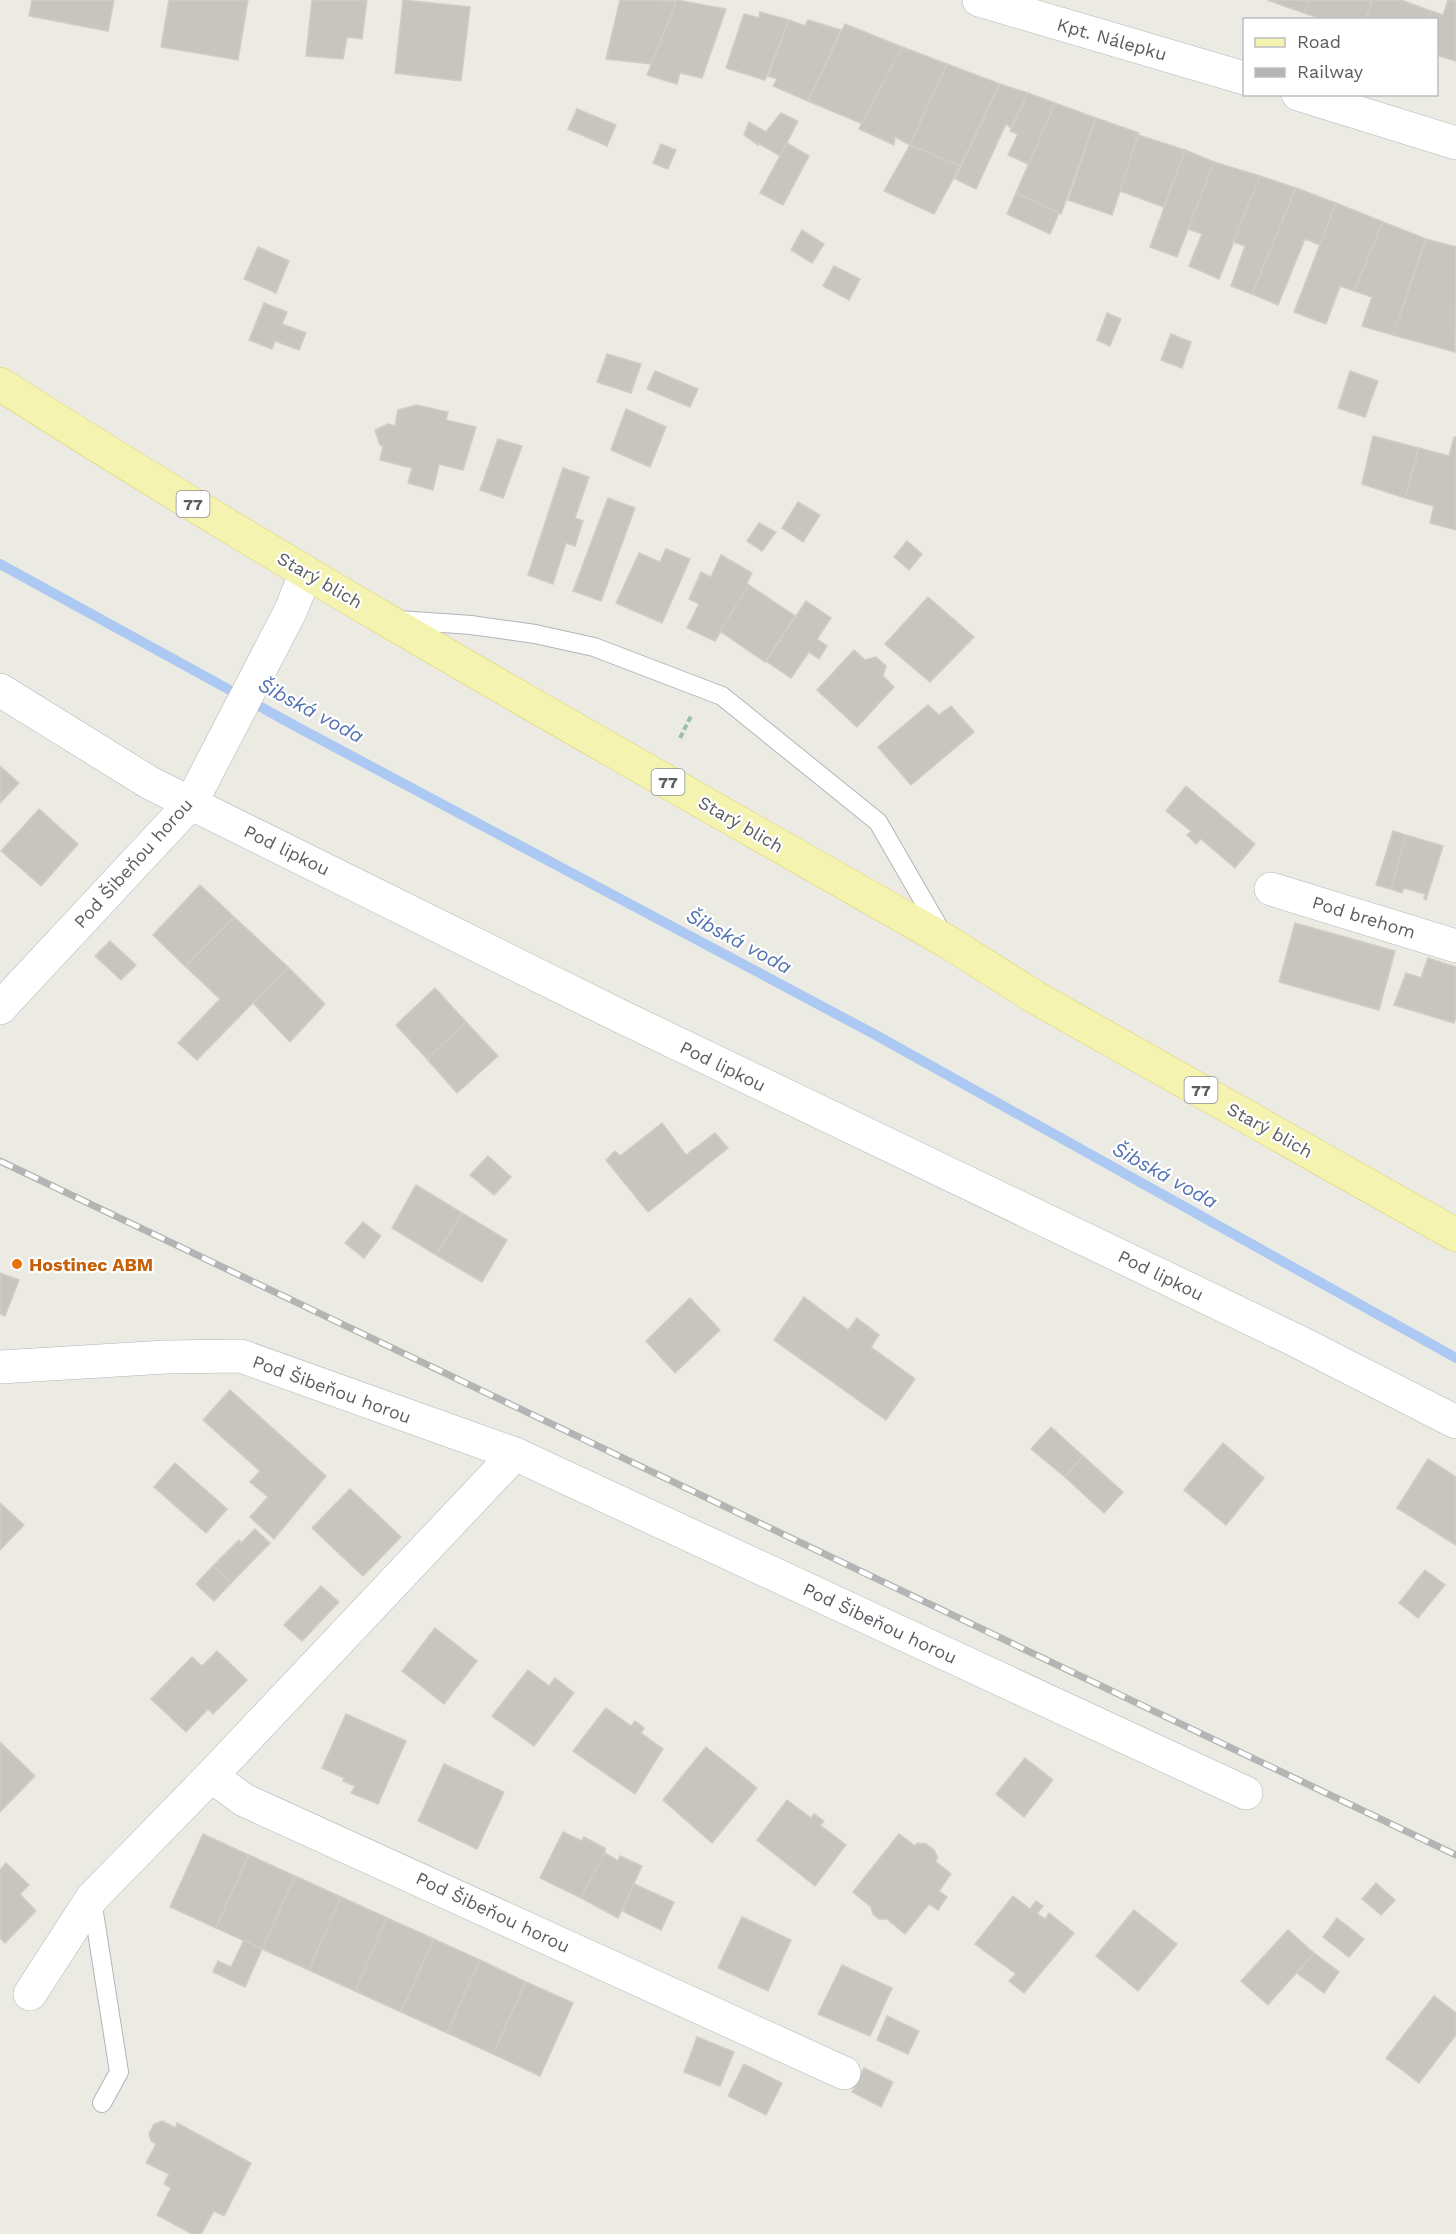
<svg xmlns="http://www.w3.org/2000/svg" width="1456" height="2234" font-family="'Work Sans',sans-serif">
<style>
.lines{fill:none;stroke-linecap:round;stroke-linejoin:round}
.stream{stroke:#acc9f3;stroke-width:10}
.building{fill:#c7c5c0;stroke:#d0cec2;stroke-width:1.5}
.service-casing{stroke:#b3b4b9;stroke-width:20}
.minor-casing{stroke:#b3b4b9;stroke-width:34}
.tertiary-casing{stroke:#b3b4b9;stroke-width:34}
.primary-casing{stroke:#ded06a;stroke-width:34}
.path{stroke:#9dc0ad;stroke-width:4;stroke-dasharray:6 3;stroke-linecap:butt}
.service{stroke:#fff;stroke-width:18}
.minor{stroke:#fff;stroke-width:33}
.tertiary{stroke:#fff;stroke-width:33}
.primary{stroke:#f4f3b0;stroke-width:33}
.rail-casing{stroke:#b3b4b4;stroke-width:7}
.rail{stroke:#fff;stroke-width:4.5;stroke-dasharray:14;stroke-linecap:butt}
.food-dot{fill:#e8710a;stroke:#fff;stroke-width:2}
.labels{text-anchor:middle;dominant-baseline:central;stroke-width:4.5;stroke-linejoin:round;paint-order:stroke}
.shield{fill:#fff;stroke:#8c8e91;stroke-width:1.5}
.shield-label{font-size:16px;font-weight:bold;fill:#5b5d62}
.street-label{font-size:18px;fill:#5b5d62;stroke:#fff}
.food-label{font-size:18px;font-weight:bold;fill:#c56008;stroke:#fff;text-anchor:start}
.water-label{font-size:20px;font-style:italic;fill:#5272b3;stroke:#fff}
</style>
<rect width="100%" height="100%" fill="#ecebe3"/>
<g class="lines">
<path class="stream" d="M0 564 299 728 874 1034 1456 1358"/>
</g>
<g class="building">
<path d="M32 0H114L108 31 29 16Z"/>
<path d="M169 0H248L238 60 161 47Z"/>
<path d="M312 0H367L362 39 347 37 343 59 306 56Z"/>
<path d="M403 0 470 7 461 81 395 73Z"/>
<path d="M620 0 677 1 651 64 606 59Z"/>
<path d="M677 0 726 9 702 78 680 73 677 84 647 75Z"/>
<path d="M1267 0H1309L1304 13Z"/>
<path d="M1309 0H1372L1366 20H1325L1304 13Z"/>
<path d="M1372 0H1401L1431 11 1428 20H1366Z"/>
<path d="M1448 0H1456V61L1436 55V20H1428L1431 11 1443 15Z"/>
<path d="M760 12 789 20 765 80 726 68 744 14 759 18Z"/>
<path d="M789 20 805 26 808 20 841 30 808 101 773 86 777 79 768 76Z"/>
<path d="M845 24 902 47 863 124 808 101Z"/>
<path d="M902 47 947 64 910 145 895 137 894 145 859 129Z"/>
<path d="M947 64 1000 84 960 166 910 145Z"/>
<path d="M1000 84 1028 93 1011 128 1006 124 976 189 955 179Z"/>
<path d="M1028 93 1055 103 1030 165 1008 155 1018 134 1010 131Z"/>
<path d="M1055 103 1096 118 1061 214 1016 193Z"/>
<path d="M577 109 616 125 607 146 568 129Z"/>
<path d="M781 113 798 121 780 156 758 143V145L744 135 749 122 766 132Z"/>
<path d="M1096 118 1139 133 1112 215 1068 200Z"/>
<path d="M1138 135 1185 150 1164 207 1120 191Z"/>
<path d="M787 143 809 156 783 205 760 193Z"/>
<path d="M661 144 676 150 668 169 653 163Z"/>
<path d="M910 145 960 166 934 214 884 191Z"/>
<path d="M1185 150 1214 162 1177 257 1150 247Z"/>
<path d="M1214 162 1260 176 1219 279 1189 266 1202 234 1188 229Z"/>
<path d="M1260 176 1296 188 1252 294 1231 286 1245 246 1233 242Z"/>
<path d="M1296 188 1336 203 1320 245 1305 239 1278 305 1252 294Z"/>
<path d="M1016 193 1059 213 1050 234 1007 214Z"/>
<path d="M1336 203 1383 222 1354 291 1340 286 1326 324 1294 312Z"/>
<path d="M1383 222 1426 239 1393 335 1362 326 1372 297 1354 291Z"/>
<path d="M802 230 824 244 812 263 791 250Z"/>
<path d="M1426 239 1456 247 1455 352 1393 335Z"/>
<path d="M258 247 289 261 276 293 244 279Z"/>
<path d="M834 266 860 279 849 300 823 286Z"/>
<path d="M264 303 287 312 282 324 306 333 299 350 275 341 272 349 249 340Z"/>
<path d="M1107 313 1121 319 1110 346 1097 340Z"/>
<path d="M1171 334 1191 342 1182 368 1161 360Z"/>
<path d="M607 354 641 364 631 393 597 382Z"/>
<path d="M655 371 698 389 690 407 647 389Z"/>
<path d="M1350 371 1378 381 1365 417 1338 408Z"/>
<path d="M416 405 448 412 446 420 476 427 463 470 439 464 433 490 408 483 412 468 380 460 383 446 380 445 375 430 388 424 395 426 398 410Z"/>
<path d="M626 409 666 427 650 467 611 450Z"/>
<path d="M1373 436 1419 448 1405 498 1362 484Z"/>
<path d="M1454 437H1456V530L1430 523 1434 506 1405 498 1419 448 1449 456Z"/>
<path d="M498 439 522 446 503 498 480 490Z"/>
<path d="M563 468 589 477 575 518 583 521 575 546 566 543 553 584 528 575Z"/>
<path d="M608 498 635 508 601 601 573 591Z"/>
<path d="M798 502 820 515 803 542 782 528Z"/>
<path d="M759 523 776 532 762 551 747 541Z"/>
<path d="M907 541 922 554 909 570 894 557Z"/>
<path d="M666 549 690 559 662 623 616 603 639 553 660 562Z"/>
<path d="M721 555 752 573 747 583 749 585 715 641 687 628 699 604 689 599 701 572 711 577Z"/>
<path d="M749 585 795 616 765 662 720 631Z"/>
<path d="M928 597 974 637 930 682 885 644Z"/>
<path d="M806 601 831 618 817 639 827 646 819 659 809 652 791 678 766 661Z"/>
<path d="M854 650 865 660 876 657 886 666 883 676 894 687 857 727 817 690Z"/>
<path d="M928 705 939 715 951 706 974 732 911 785 878 747Z"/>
<path d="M0 766 19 783 0 803Z"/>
<path d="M1186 786 1255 844 1235 868 1201 839 1196 844 1187 835 1191 831 1166 811Z"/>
<path d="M39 809 78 844 41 886 1 851Z"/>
<path d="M1393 831 1406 835 1391 889 1376 885Z"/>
<path d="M1406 835 1443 846 1426 900 1424 899 1425 894 1404 888 1402 893 1391 889Z"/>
<path d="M200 885 234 917 185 966 153 935Z"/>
<path d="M234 917 288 967 197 1060 178 1043 220 999 185 966Z"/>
<path d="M1295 923 1395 951 1379 1010 1279 982Z"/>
<path d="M110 941 136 965 121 980 95 956Z"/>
<path d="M1428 958 1456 967V1017L1454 1023 1394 1005 1406 973 1421 978Z"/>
<path d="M288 967 325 1004 290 1042 253 1003Z"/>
<path d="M435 988 466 1022 427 1059 396 1025Z"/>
<path d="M466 1022 498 1056 457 1093 427 1059Z"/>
<path d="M662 1123 686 1155 715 1133 728 1148 648 1212 606 1160 615 1151 620 1156Z"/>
<path d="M488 1156 511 1177 494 1195 470 1175Z"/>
<path d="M416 1185 462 1213 436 1255 392 1228Z"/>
<path d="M462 1213 507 1240 482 1282 436 1255Z"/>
<path d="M363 1222 381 1236 364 1258 345 1243Z"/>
<path d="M0 1273 19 1280 5 1316 0 1314Z"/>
<path d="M804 1297 848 1330 857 1318 879 1335 871 1347 915 1379 886 1420 774 1340Z"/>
<path d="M690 1298 720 1330 675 1373 646 1341Z"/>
<path d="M230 1390 326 1476 274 1539 250 1517 268 1497 250 1482 260 1471 203 1420Z"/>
<path d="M1051 1427 1083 1456 1065 1477 1031 1449Z"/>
<path d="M1223 1443 1264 1478 1226 1525 1184 1490Z"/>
<path d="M1083 1456 1123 1492 1104 1513 1065 1477Z"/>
<path d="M1428 1459 1456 1477V1545L1397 1508Z"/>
<path d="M175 1463 227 1509 206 1533 154 1487Z"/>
<path d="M350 1489 401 1537 363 1576 312 1528Z"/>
<path d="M0 1503 24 1525 0 1550Z"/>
<path d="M255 1529 270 1543 231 1583 213 1566 239 1540 241 1543Z"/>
<path d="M213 1566 231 1583 214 1601 196 1584Z"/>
<path d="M1425 1570 1445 1585 1418 1618 1399 1603Z"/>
<path d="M321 1586 339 1602 302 1641 284 1625Z"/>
<path d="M435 1628 477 1661 444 1704 402 1671Z"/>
<path d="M217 1651 247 1680 213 1714 208 1709 186 1732 151 1699 192 1657 202 1666Z"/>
<path d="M528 1670 549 1686 555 1678 574 1693 534 1746 492 1716Z"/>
<path d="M606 1708 631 1726 635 1721 644 1728 641 1733 663 1749 635 1794 573 1751Z"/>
<path d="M346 1714 406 1741 378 1804 351 1793 355 1786 343 1781 344 1778 322 1768Z"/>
<path d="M0 1742 35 1776 0 1812Z"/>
<path d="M706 1747 757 1788 712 1843 663 1800Z"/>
<path d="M1025 1758 1053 1780 1024 1817 996 1794Z"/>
<path d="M444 1764 504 1792 477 1849 418 1821Z"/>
<path d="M787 1800 811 1818 814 1814 824 1821 820 1825 846 1845 815 1886 757 1840Z"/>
<path d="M563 1832 582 1841 584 1837 605 1848V1853L581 1898 540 1878Z"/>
<path d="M203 1834 249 1855 216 1928 170 1907Z"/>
<path d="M899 1834 915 1846 917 1843 926 1844 934 1850 938 1858 935 1861 951 1874 939 1891 947 1897 938 1910 929 1904 905 1934 887 1919H879L873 1914 871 1907 853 1892Z"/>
<path d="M605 1853 618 1861 620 1856 642 1866 618 1918 581 1898Z"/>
<path d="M249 1855 295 1876 262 1949 216 1928Z"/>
<path d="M6 1863 29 1885 20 1894 36 1911 5 1943 0 1938V1870Z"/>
<path d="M295 1876 341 1897 309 1970 262 1949Z"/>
<path d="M1376 1883 1395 1900 1381 1915 1362 1899Z"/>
<path d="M634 1884 674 1902 661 1930 622 1911Z"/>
<path d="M1013 1896 1030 1909 1036 1901 1043 1906 1037 1914 1045 1919 1049 1913 1074 1933 1024 1993 1009 1981 1016 1974 975 1944Z"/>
<path d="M341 1897 387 1918 355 1991 309 1970Z"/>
<path d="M1134 1910 1177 1944 1138 1991 1096 1956Z"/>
<path d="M742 1917 791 1940 768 1991 718 1968Z"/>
<path d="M387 1918 434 1939 401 2012 355 1991Z"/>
<path d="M1337 1918 1364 1939 1349 1957 1323 1937Z"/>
<path d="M1288 1930 1314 1953 1268 2005 1241 1981Z"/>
<path d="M434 1939 480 1960 447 2033 401 2012Z"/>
<path d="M244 1940 262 1949 245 1987 213 1972 218 1961 231 1967Z"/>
<path d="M1314 1953 1339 1972 1324 1993 1297 1973Z"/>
<path d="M480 1960 526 1982 493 2054 447 2033Z"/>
<path d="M842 1965 892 1988 870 2036 818 2014Z"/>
<path d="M526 1982 573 2003 540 2076 493 2054Z"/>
<path d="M1434 1996 1456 2013V2035L1419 2083 1386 2058Z"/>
<path d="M887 2016 919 2031 908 2054 877 2040Z"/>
<path d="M697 2037 734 2052 720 2086 684 2072Z"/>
<path d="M744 2064 782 2083 766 2115 728 2096Z"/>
<path d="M864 2068 893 2082 881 2107 852 2092Z"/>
<path d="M162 2121 176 2128 177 2123 251 2163 224 2216 214 2211 201 2234H192L157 2215 171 2188 164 2184 169 2174 146 2163 156 2144 151 2141 149 2134 154 2124Z"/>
</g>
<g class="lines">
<g class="service-casing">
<g id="service">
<path d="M399 620 471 625 535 634 594 647 722 696 878 822 942 933"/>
<path d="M92 1900 119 2072 102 2103"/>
</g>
</g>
<g class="minor-casing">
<g id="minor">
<path d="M0 690 150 783 620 1016 1297 1341 1456 1422"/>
<path d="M1271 889 1456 946"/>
<path d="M0 1008 191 803 291 610 306 572"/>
<path d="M0 1367 166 1357 241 1356 515 1454 1246 1793"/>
<path d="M211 1776 244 1800 844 2073"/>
<path d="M30 1994 92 1898 211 1776 515 1454"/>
</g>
</g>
<g class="tertiary-casing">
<g id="tertiary">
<path d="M979 0 1244 78"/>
<path d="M1298 94 1456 143"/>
</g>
</g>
<g class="primary-casing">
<path id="primary" d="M0 384C309 582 630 760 948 942L1033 996 1456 1235"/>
</g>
<path class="path" d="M680 738 692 714"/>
<use href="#service" class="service"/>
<use href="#minor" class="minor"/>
<use href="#tertiary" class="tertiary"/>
<use href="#primary" class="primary"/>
<g class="rail-casing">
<path id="rail" d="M0 1161 1456 1855"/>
</g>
<use href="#rail" class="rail"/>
</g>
<circle class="food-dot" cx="17" cy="1264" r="6"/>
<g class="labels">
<g class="shield">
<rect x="176.5" y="491" width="33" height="26" rx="4.5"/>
<rect x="651.5" y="769" width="33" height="26" rx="4.5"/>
<rect x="1184.5" y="1077" width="33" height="26" rx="4.5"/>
</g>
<g class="shield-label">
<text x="193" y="504">77</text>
<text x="668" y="782">77</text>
<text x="1201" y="1090">77</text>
</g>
<g class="street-label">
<text transform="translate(1112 39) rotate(16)">Kpt. Nálepku</text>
<text transform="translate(320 580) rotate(30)">Starý blich</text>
<text transform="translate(741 824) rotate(30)">Starý blich</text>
<text transform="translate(287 850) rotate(26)">Pod lipkou</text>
<text transform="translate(133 863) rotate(-48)">Pod Šibeňou horou</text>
<text transform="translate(1364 917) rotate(17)">Pod brehom</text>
<text transform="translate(723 1066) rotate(26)">Pod lipkou</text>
<text transform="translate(1270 1130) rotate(29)">Starý blich</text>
<text transform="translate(1161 1275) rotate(26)">Pod lipkou</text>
<text transform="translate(332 1389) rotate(20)">Pod Šibeňou horou</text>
<text transform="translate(880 1623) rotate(25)">Pod Šibeňou horou</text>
<text transform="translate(493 1912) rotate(25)">Pod Šibeňou horou</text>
</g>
<g class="food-label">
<text x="29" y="1264">Hostinec ABM</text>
</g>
<g class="water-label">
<text transform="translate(311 710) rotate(28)">Šibská voda</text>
<text transform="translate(739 941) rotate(28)">Šibská voda</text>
<text transform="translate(1165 1175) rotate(29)">Šibská voda</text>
</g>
</g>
<rect x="1243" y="18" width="195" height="78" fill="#ffffff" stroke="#bdbec0" stroke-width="1.5"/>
<rect x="1255" y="38" width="30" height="9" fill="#f4f3b0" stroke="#bdbec0" stroke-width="1.5"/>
<text x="1297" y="48" font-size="18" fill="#5b5d62">Road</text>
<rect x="1255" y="68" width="30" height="9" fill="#b3b4b4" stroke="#bdbec0" stroke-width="1.5"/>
<text x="1297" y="78" font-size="18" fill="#5b5d62">Railway</text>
</svg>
